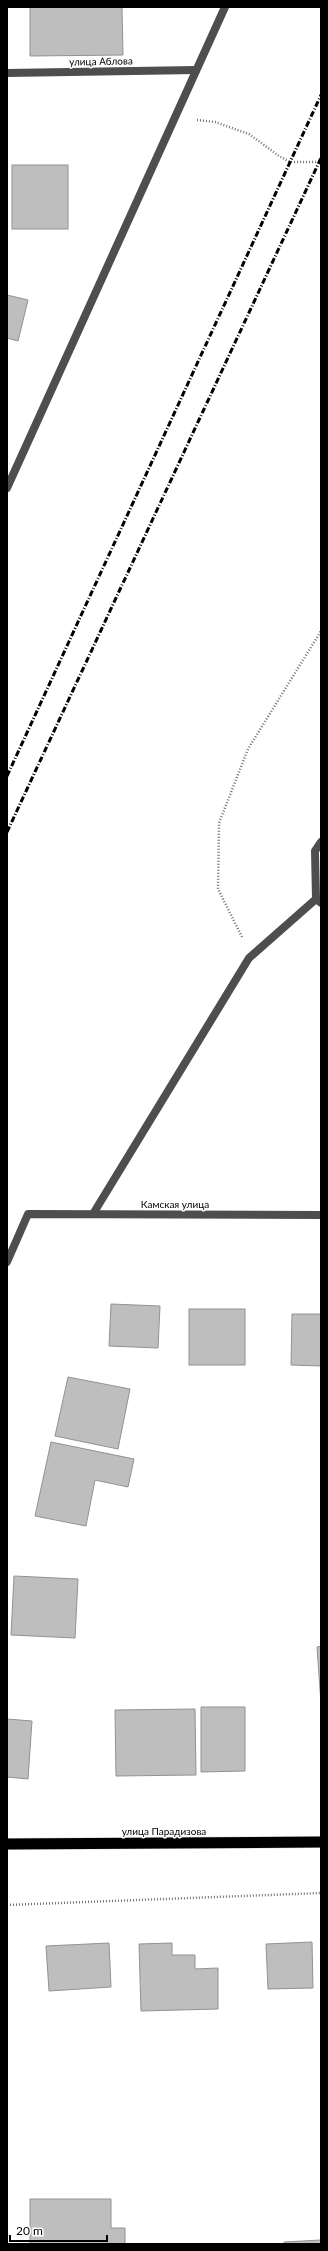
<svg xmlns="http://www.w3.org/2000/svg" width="328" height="2251" font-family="Lato,sans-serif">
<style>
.building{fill:#bebebe;stroke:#929292}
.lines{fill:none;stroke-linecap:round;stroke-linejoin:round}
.trunk-casing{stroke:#dbdbdb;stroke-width:12}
.path{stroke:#707070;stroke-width:2.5;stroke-dasharray:1 2;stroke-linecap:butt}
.minor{stroke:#4e4e4e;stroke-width:8}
.trunk{stroke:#000;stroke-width:11}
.rail{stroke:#000;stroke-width:3;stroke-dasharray:6 2 1 2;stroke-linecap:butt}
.labels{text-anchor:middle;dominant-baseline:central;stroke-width:3;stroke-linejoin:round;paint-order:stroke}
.street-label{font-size:10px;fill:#000;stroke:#fff}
</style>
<rect width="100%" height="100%" fill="#fff"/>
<g class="building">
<path d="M30 7H122L123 55 30 56Z"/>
<rect x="12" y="165" width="56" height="64"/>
<path d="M7 295 28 300 18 341 7 338Z"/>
<path d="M111 1304 160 1306 158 1348 109 1346Z"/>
<rect x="189" y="1309" width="56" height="56"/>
<path d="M292 1314H321V1366L291 1365Z"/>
<path d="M68 1377 130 1389 118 1449 55 1436Z"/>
<path d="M51 1442 134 1459 128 1487 95 1480 86 1526 35 1516Z"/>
<path d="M14 1576 78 1579 75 1638 11 1635Z"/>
<path d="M321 1646V1704L317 1647Z"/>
<path d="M201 1707H245V1771L201 1772Z"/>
<path d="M195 1709 196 1775 116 1776 115 1710Z"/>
<path d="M7 1719 32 1721 28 1779 7 1777Z"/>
<path d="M312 1942 313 1988 268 1989 266 1944Z"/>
<path d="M109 1943 111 1987 49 1991 46 1946Z"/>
<path d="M172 1943V1955H195V1969L218 1968V2009L141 2011 139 1944Z"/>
<path d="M30 2199H111V2228H125V2244H30Z"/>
<path d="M321 2240V2244H284V2242Z"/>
</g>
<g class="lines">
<g class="trunk-casing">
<path id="trunk" d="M7 1844 321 1842"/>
</g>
<g class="path">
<path d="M197 120 215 122 249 134 279 156 290 162H321"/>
<path d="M242 937 218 889 219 823 248 749 321 631"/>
<path d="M7 1905 321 1893"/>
</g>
<g class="minor">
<path d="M7 73 196 70"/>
<path d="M7 488 225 7"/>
<path d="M316 899 315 851 321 842"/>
<path d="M93 1214 249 958 316 899 321 903"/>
<path d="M7 1262 28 1214 321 1215"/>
</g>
<use href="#trunk" class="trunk"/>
<g class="rail">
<path d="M7 776 321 95"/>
<path d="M7 832 321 158"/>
</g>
</g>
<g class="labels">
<g class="street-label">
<text transform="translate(101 61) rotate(-1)">улица Аблова</text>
<text x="175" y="1204">Камская улица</text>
<text x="164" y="1831">улица Парадизова</text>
</g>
</g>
<rect width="328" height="2251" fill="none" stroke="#000000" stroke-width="16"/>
<path d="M10 2235v6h97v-6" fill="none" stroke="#000000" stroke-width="2"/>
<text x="16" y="2235" font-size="12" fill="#000000" stroke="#ffffff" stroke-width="3" paint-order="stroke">20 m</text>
</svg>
